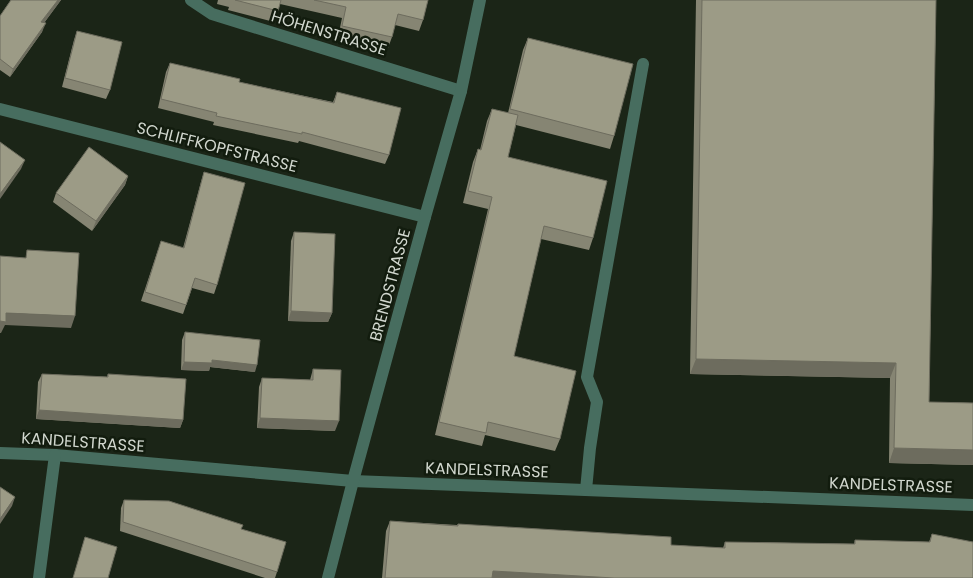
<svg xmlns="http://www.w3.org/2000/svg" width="973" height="578" font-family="Poppins,sans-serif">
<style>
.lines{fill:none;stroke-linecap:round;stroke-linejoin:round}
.minor{stroke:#476d5f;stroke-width:12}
.wall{fill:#868573}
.shaded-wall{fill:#6d6c5e}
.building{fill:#9c9b86;stroke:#6d6c5e}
.labels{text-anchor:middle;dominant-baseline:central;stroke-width:5;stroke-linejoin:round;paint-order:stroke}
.street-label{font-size:16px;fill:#d1d7ce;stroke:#121c0e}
</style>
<rect width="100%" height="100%" fill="#1b2517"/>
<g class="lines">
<g class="minor">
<path d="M191 0 212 14 461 91"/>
<path d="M0 109 425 217"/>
<path d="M0 453 55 455 353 481 973 505"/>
<path d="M586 490 590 448 597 402 587 377 643 64"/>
<path d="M39 578 55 455"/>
<path d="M328 578 353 481 425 217 461 91 480 0"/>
</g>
</g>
<g class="wall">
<path d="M11 0H61L44 23 42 32 10 77 0 70V16Z"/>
<path d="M218 0H428L423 20 419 31 395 25 392 37 388 48 338 37 342 18 280 4 274 22 228 10 229 7 217 4Z"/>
<path d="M696 0H936L929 402 973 403V465L889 463 890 378 690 374Z"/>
<path d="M77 31 110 90 106 99 62 87 74 40Z"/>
<path d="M528 38 614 136 610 149 516 125 508 157 593 238 589 250 541 239 514 356 560 439 555 451 485 435 482 446 435 435 488 209 463 203 473 162 478 149 480 150 487 121 492 109 508 113 523 50Z"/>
<path d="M170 63 239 82 333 102 337 92 389 155 385 164 299 141 298 143 213 125 214 122 158 108 166 72Z"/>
<path d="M204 172 217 285 214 294 192 288 183 314 141 301 158 250 183 248 201 182Z"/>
<path d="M128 176 125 185 92 231 53 202 56 193Z"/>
<path d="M294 232 332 313 328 322 288 321 291 241Z"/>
<path d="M185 332 255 372 210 367 209 371 181 370 182 340Z"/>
<path d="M313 369 335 431 257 428 259 387 262 378 310 380Z"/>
<path d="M42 374 107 377 108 374 183 420 180 428 36 419 38 382Z"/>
<path d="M124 500 241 529 277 572 275 578H265L120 531 121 508Z"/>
<path d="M390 521 457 525 458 524 671 545 723 548 725 542 854 544 855 540 929 542 932 534 973 578H382L386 531Z"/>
</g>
<g class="shaded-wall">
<path d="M58 0H61L38 31 41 22Z"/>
<path d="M46 23 42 32 10 77 13 69Z"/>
<path d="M25 160 21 169 0 199V194Z"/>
<path d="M128 176 125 185 92 231 96 221Z"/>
<path d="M291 311 332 313 328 322 288 321Z"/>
<path d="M6 313 75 316 71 328 5 325 1 333H0V321Z"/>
<path d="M696 359 896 363 890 378 690 374Z"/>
<path d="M212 360 257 365 255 372 210 367 209 371 181 370 184 362Z"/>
<path d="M39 410 183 420 180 428 36 419Z"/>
<path d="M260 418 339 421 335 431 257 428Z"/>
<path d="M894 448 973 450V465L889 463Z"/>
<path d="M15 497 12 506 0 524V519Z"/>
<path d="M493 571 614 578H490Z"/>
</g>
<g class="building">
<path d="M11 0H58L41 22 46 23 13 69 0 59V16Z"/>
<path d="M235 0H281L278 11Z"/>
<path d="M314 0H428L423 20 398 14 392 37 342 26 346 7Z"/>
<path d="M702 0H936L929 402 973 403V450L894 448 896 363 696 359Z"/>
<path d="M77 31 122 42 110 90 65 78Z"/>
<path d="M528 38 633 64 614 136 510 109Z"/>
<path d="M170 63 240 79 239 82 334 103 337 92 401 108 389 155 302 132V134L216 116 217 113 161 99Z"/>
<path d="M492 109 518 115 508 157 607 181 593 238 544 226 514 356 576 371 560 439 488 422 486 433 439 422 492 197 468 191 478 149 481 150Z"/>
<path d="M0 142 25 160 0 194Z"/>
<path d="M89 147 128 176 96 221 56 193Z"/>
<path d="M204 172 245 183 217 285 195 278 186 305 145 292 161 241 184 248Z"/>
<path d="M294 232 335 234 332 313 291 311Z"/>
<path d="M27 250 79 253 75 316 6 313V322L0 321V256L26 258Z"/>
<path d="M185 332 260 340 257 365 212 360V363L184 362Z"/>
<path d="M313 369 341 370 339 421 260 418 262 378 313 380Z"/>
<path d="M42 374 108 377V374L186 379 183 420 39 410Z"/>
<path d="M0 487 15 497 0 519Z"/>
<path d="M124 500 169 501 243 525 241 529 286 542 277 572 123 522Z"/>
<path d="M390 521 458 526V524L671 537V545L725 548V542L855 544V540L930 542 932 534 973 542V578H614L493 571 492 578H385Z"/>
<path d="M85 537 117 547 108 578H73Z"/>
</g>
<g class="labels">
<g class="street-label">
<text transform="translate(329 33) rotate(17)">HÖHENSTRASSE</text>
<text transform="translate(217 147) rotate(14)">SCHLIFFKOPFSTRASSE</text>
<text transform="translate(390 285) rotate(-75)">BRENDSTRASSE</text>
<text transform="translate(83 442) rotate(4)">KANDELSTRASSE</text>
<text transform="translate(487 470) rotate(2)">KANDELSTRASSE</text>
<text transform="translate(891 485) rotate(2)">KANDELSTRASSE</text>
</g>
</g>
</svg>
